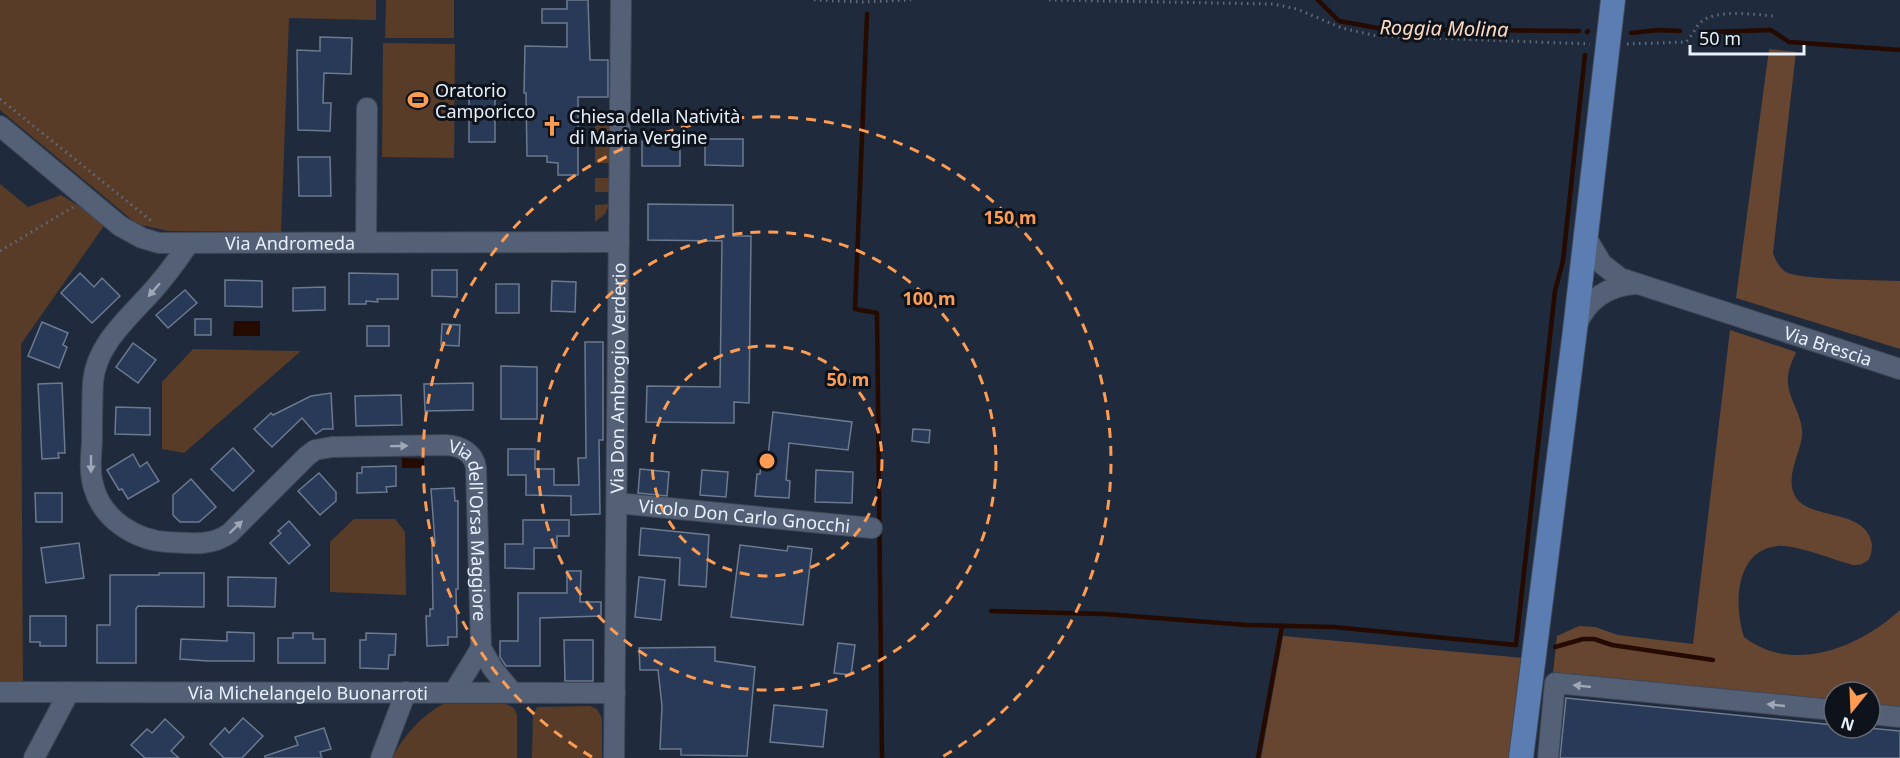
<svg xmlns="http://www.w3.org/2000/svg" width="1900" height="758" font-family="'Noto Sans',sans-serif">
<style>
.green{fill:#583c27}
.forest{fill:#664630}
.water{fill:#250a00}
.lines{fill:none;stroke-linecap:round;stroke-linejoin:round}
.stream{stroke:#250a00;stroke-width:4.5}
.building{fill:#283a57;stroke:#6c7a8f;stroke-width:1.5}
.minor-casing{stroke:#3e4757;stroke-width:22}
.major-casing{stroke:#3e4757;stroke-width:26}
.path{stroke:#626c7c;stroke-width:3;stroke-dasharray:1.5 4.5;stroke-linecap:butt}
.minor{stroke:#546075;stroke-width:20}
.major{stroke:#5c7db1;stroke-width:24}
.oneway{fill:#9ea8b8}
.ring{fill:none;stroke:#fd9d54;stroke-width:3;stroke-dasharray:10 8}
.labels{text-anchor:middle;dominant-baseline:central;stroke-width:6;stroke-linejoin:round;paint-order:stroke}
.poi-label{font-size:18px;fill:#e8f0fc;stroke:#0e131b;text-anchor:start}
.street-label{font-size:18px;fill:#e8f0fc;stroke:#0e131b}
.water-label{font-size:20px;font-style:italic;fill:#fdd9c1;stroke:#0e131b}
.centre{fill:#fd9d54;stroke:#0e131b;stroke-width:3}
.ring-label{font-size:18px;text-anchor:middle;font-weight:bold;fill:#fd9d54;stroke:#0e131b;stroke-width:6;stroke-linejoin:round;paint-order:stroke}
</style>
<rect width="100%" height="100%" fill="#1f2a3c"/>
<g class="green">
<path d="M0 0H376V20L289 18 281 232 168 231 137 224 0 110Z"/>
<path d="M386 0H454V38H385Z"/>
<path d="M383 43 455 44 454 158 382 157Z"/>
<path d="M610 124V163H595V125Z"/>
<rect x="595" y="178" width="14" height="14"/>
<path d="M0 184 28 207 61 195 106 223 21 344 23 684H0Z"/>
<path d="M609 204 605 214 595 222V205Z"/>
<path d="M193 349 301 351 184 453 162 449V382Z"/>
<path d="M354 519H395L405 532 406 595 330 592V542Z"/>
<path d="M443 704H506L514 708 517 715V758H392C403 736 421 716 443 704Z"/>
<path d="M590 706 597 709 602 718V758H532L533 715 537 707Z"/>
</g>
<g class="forest">
<path d="M1769 49 1796 52 1773 253C1776 261 1779 268 1786 272 1801 280 1878 280 1900 281V349L1736 298Z"/>
<path d="M1730 330 1796 352C1792 362 1787 371 1788 383 1789 401 1804 417 1802 436 1800 455 1783 480 1797 499 1813 520 1868 509 1872 545 1872 549 1871 555 1869 559 1865 564 1859 565 1853 565 1834 560 1794 544 1777 546 1734 551 1734 607 1744 637 1793 675 1860 647 1900 610V707L1870 704V692H1834V701L1553 673 1557 636 1579 626 1595 627 1618 635 1693 644Z"/>
<path d="M1283 636 1524 658 1512 758H1261Z"/>
</g>
<g class="water">
<path d="M234 321H260V336H233Z"/>
<path d="M402 458 424 459V468H402Z"/>
</g>
<g class="lines">
<g class="stream">
<path d="M1318 0 1339 21 1383 29 1579 31"/>
<path d="M867 14 855 309 877 313 882 758"/>
<path d="M1587 32 1588 31"/>
<path d="M1708 32 1771 30 1789 42 1900 50"/>
<path d="M1631 33 1658 30 1680 31"/>
<path d="M991 611 1105 614 1247 625 1334 627 1516 645 1555 291 1563 261 1585 55"/>
<path d="M1555 647 1583 639H1594L1612 645 1713 660"/>
<path d="M1258 758 1282 626"/>
</g>
</g>
<g class="building">
<path d="M567 0H588L590 60H608V97H578V175H558V163L547 162V156H527L526 93H524L525 46 567 47V23H542V9H567Z"/>
<path d="M320 37 352 38 351 74 324 73 323 103H331L330 131 298 130 297 50 320 51Z"/>
<rect x="469" y="88" width="26" height="54"/>
<path d="M705 139H743V166L705 165Z"/>
<rect x="642" y="141" width="38" height="25"/>
<path d="M298 157H330L331 196H299Z"/>
<path d="M648 204 733 205V236H751L749 403 734 402V423L646 422 647 386 720 387 722 241 648 240Z"/>
<path d="M432 270H457V297L432 296Z"/>
<path d="M80 273 94 287 102 278 120 296 92 323 61 293Z"/>
<path d="M349 273 398 274V299H377L378 302 366 301V304H349Z"/>
<path d="M225 280 262 281V307L225 306Z"/>
<path d="M552 281 576 282 575 312 551 311Z"/>
<rect x="496" y="284" width="23" height="29"/>
<path d="M325 287V310L293 311V288Z"/>
<path d="M185 290 197 303 168 328 156 315Z"/>
<rect x="195" y="319" width="16" height="16"/>
<path d="M42 322 68 333 63 345 67 347 59 368 28 356Z"/>
<path d="M442 324 460 325 459 346 441 345Z"/>
<rect x="367" y="326" width="22" height="20"/>
<path d="M585 342H603V440H599L600 514 571 515V496L526 495V475H508V449H535V469H554V485H579L578 458H586Z"/>
<path d="M133 343 156 360 138 383 116 367Z"/>
<path d="M501 366 537 367V419H501Z"/>
<path d="M62 383 65 453H58L59 458 42 459 38 384Z"/>
<path d="M473 383V410L425 411 424 384Z"/>
<path d="M331 393 333 429H323L316 434 302 418 272 447 254 429 271 413 273 415 311 396Z"/>
<path d="M401 395 402 425 356 426 355 396Z"/>
<path d="M116 407 150 408V435L115 434Z"/>
<path d="M773 412 852 422 848 450 789 443 786 480 790 481 789 498 755 496 757 474H760L762 455 768 456Z"/>
<path d="M913 429 930 430 929 443 912 441Z"/>
<path d="M233 448 254 471 233 491 211 469Z"/>
<path d="M133 454 140 467 147 462 159 481 128 499 122 489 119 490 107 470Z"/>
<path d="M396 466V486L386 487 387 492 357 493V473H362V467Z"/>
<path d="M640 469 669 472 667 496 638 493Z"/>
<path d="M702 470 728 472 726 497 700 495Z"/>
<path d="M816 470 853 472 852 503 815 502Z"/>
<path d="M319 473 336 492V501L320 515 298 491Z"/>
<path d="M191 479 216 507 199 522H180L173 515V495Z"/>
<path d="M454 488 455 501H458V589H456L457 637H448V645L427 646 426 616H430V609H433L432 543H435L431 489Z"/>
<path d="M35 493H62V522H36Z"/>
<path d="M523 520H569V536H557V548H534V569L505 568V544H523Z"/>
<path d="M289 521 310 545 289 564 270 543 281 533 278 531Z"/>
<path d="M641 528 709 535 706 587 679 585 680 558 639 555Z"/>
<path d="M79 543 84 578 46 583 41 548Z"/>
<path d="M740 545 787 551 788 546 812 549 803 625 731 617Z"/>
<path d="M567 571H581L580 602H601V616L540 618V666H506L500 657V641H518V593H567Z"/>
<path d="M159 573H204V607L138 606 136 609V663H97V625H110V575H159Z"/>
<path d="M228 577 276 578 275 607 228 606Z"/>
<path d="M639 577 665 580 661 620 635 617Z"/>
<path d="M30 616H66V646H40V642H30Z"/>
<path d="M227 632 254 633V661H208L180 659 181 639 227 641Z"/>
<path d="M293 633H313V639H325V663H278V638H293Z"/>
<path d="M366 633 396 634 395 655H389L388 669 360 668V640H366Z"/>
<path d="M564 640H593V681H565Z"/>
<path d="M838 643 855 645 851 675 834 673Z"/>
<path d="M715 647V661L755 667 747 756 681 755V749H660L662 706 658 670H640L639 648Z"/>
<path d="M1566 698 1834 725V728H1868L1900 731V758H1560Z"/>
<path d="M774 705 827 710 823 747 770 742Z"/>
<path d="M243 718 263 736 242 758H224L210 744 225 728 229 733Z"/>
<path d="M165 719 184 737 171 751 179 758H145L131 745 147 729 152 733Z"/>
<path d="M324 728 331 749 320 752 322 758H265V756L298 745 295 737Z"/>
</g>
<g class="lines">
<g class="minor-casing">
<g id="minor">
<path id="s1" d="M0 126 120 226 142 238 159 243 619 242"/>
<path id="s2" d="M1586 237 1602 264 1620 278 1900 369"/>
<path d="M366 242 367 108"/>
<path id="s3" d="M189 243C179 258 168 273 156 287 132 315 96 343 93 382 92 402 92 422 92 442 91 457 89 473 94 488 103 520 136 540 167 542 189 543 211 547 230 533L307 456 315 450 332 447 446 445C461 446 474 453 476 468L481 648 493 669 512 692"/>
<path d="M1577 324C1588 299 1608 286 1635 284"/>
<path id="s4" d="M617 503 872 528"/>
<path id="s5" d="M0 692 615 693"/>
<path d="M454 692 481 648"/>
<path d="M1870 714 1900 717"/>
<path d="M34 758 69 692"/>
<path d="M381 758 406 692"/>
<path id="s6" d="M614 758 621 0"/>
<path d="M1548 758 1555 683 1834 710"/>
</g>
</g>
<g class="major-casing">
<path id="major" d="M1521 758 1575 330 1613 0"/>
</g>
<g class="path">
<path d="M814 0 861 2 911 0"/>
<path d="M1049 0 1273 4 1297 9 1342 28 1377 36 1590 44"/>
<path d="M1627 44 1686 42C1692 36 1695 28 1700 23 1715 8 1756 15 1775 16"/>
<path d="M0 99 154 223"/>
<path d="M0 251 73 207"/>
</g>
<use href="#minor" class="minor"/>
<use href="#major" class="major"/>
</g>
<defs><path id="oneway-solid" d="M-6-.8H1V-3.2L6.5 0L1 3.2V.8H-6Z" transform="scale(1.5)"/></defs>
<g class="oneway">
<use href="#oneway-solid" transform="translate(154 290) rotate(131)"/>
<use href="#oneway-solid" transform="translate(399 446) rotate(-1)"/>
<use href="#oneway-solid" transform="translate(91 464) rotate(90)"/>
<use href="#oneway-solid" transform="translate(236 527) rotate(-44)"/>
<use href="#oneway-solid" transform="translate(1582 686) rotate(-174)"/>
<use href="#oneway-solid" transform="translate(1776 705) rotate(-174)"/>
</g>
<g class="ring">
<circle cx="767" cy="461" r="115"/>
<circle cx="767" cy="461" r="229"/>
<path d="M592 757A344 344 0 1 1 942 757"/>
</g>
<defs>
<g id="stadium-bare" transform="scale(1.62)"><path d="M0-5a6.5 5 0 1 0 0 10a6.5 5 0 1 0 0-10ZM-3.5-1.8h7v3.6h-7Z" fill="#fd9d54" stroke="#0e131b" stroke-width="2.5" paint-order="stroke"/></g>
<g id="church-bare" transform="scale(1.62)"><path d="M-1.2-6h2.4v3.5h3.3v2.4h-3.3V6h-2.4V-.1h-3.3v-2.4h3.3Z" fill="#fd9d54" stroke="#0e131b" stroke-width="2.5" paint-order="stroke"/></g>
</defs>
<g fill-rule="evenodd">
<use href="#stadium-bare" x="418" y="100"/>
<use href="#church-bare" x="552" y="126"/>
</g>
<g class="labels">
<g class="poi-label">
<text x="435" y="90">Oratorio<tspan x="435" dy="21">Camporicco</tspan></text>
<text x="569" y="116">Chiesa della Natività<tspan x="569" dy="21">di Maria Vergine</tspan></text>
</g>
<g class="street-label">
<text stroke="none"><textPath href="#s1" startOffset="330">Via Andromeda</textPath></text>
<text stroke="none"><textPath href="#s2" startOffset="273">Via Brescia</textPath></text>
<text stroke="none"><textPath href="#s6" startOffset="380">Via Don Ambrogio Verderio</textPath></text>
<text stroke="none"><textPath href="#s4" startOffset="128">Vicolo Don Carlo Gnocchi</textPath></text>
<text stroke="none"><textPath href="#s3" startOffset="788">Via dell'Orsa Maggiore</textPath></text>
<text stroke="none"><textPath href="#s5" startOffset="308">Via Michelangelo Buonarroti</textPath></text>
</g>
<g class="water-label">
<text transform="translate(1444 28) rotate(1)">Roggia Molina</text>
</g>
</g>
<circle cx="767" cy="461" r="9" class="centre"/>
<g class="ring-label">
<text x="1010" y="224">150 m</text>
<text x="929" y="305">100 m</text>
<text x="848" y="386">50 m</text>
</g>
<g transform="translate(1852 710) rotate(198)"><circle r="28" fill="#0e131b" stroke="#656b75" stroke-width="1.5"/>
<path d="M0-4.5L10 22L0 15L-10 22Z" fill="#fd9d54"/>
<text y="-9" font-size="16" font-weight="bold" text-anchor="middle" fill="#e8f0fc">N</text>
</g>
<path d="M1690 45v9h114v-9" fill="none" stroke="#e8f0fc" stroke-width="3"/>
<text x="1699" y="45" font-size="18" fill="#e8f0fc" stroke="#0e131b" stroke-width="4.5" paint-order="stroke">50 m</text>
</svg>
